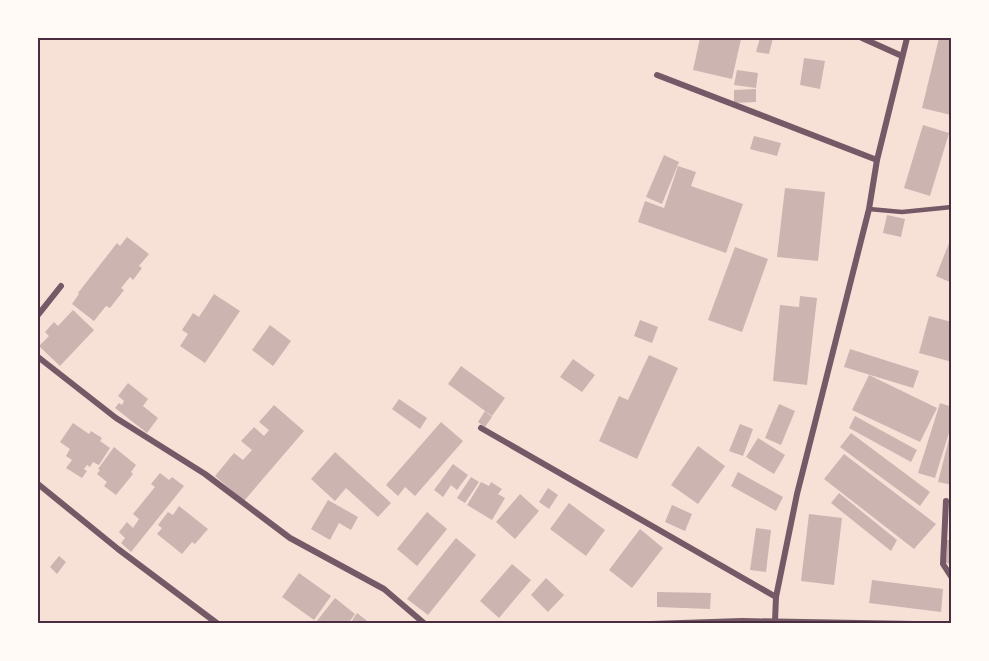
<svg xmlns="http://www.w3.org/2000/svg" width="989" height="661" font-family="'DejaVu Sans',sans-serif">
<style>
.building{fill:#ccb4b1}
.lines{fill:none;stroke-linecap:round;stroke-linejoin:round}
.service{stroke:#755966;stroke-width:4.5}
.minor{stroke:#755966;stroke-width:6}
.neatline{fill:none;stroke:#4a2c40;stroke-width:2}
</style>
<rect width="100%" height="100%" fill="#f7e1d7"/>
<g class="building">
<path d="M700 38 741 39 732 79 693 70Z"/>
<path d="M760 38H773L769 54 756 52Z"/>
<path d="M939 38H952L951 115 922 108Z"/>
<path d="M804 58 825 61 820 89 800 85Z"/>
<path d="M737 70 758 73 756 88 734 85Z"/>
<path d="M756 89V102L734 103V90Z"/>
<path d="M923 125 949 133 930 196 904 188Z"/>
<path d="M754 136 781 143 777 156 750 149Z"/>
<path d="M664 155 679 162 662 204 646 197Z"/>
<path d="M678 166 696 172 691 186 743 204 726 253 638 222 645 201 664 208Z"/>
<path d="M785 188 825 192 818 261 777 257Z"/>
<path d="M887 215 905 219 901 237 883 233Z"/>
<path d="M127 237 149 254 139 266 142 268 133 280 130 277 121 288 124 290 110 308 106 306 94 321 72 304 79 294 78 293 117 243 120 246Z"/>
<path d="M951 238H952V283L936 276Z"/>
<path d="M735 247 768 259 742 332 708 320Z"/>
<path d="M214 294 240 311 205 363 180 346 188 334 182 330 193 313 199 317Z"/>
<path d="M800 296 817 298 807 385 773 381 780 305 799 307Z"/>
<path d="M73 310 94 330 60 366 39 346 49 336 45 332 54 322 58 326Z"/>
<path d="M929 316 952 322V362L919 353Z"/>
<path d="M640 320 658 327 652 343 634 336Z"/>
<path d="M270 325 291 341 273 366 252 350Z"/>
<path d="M850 349 919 371 913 388 844 367Z"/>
<path d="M649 355 678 368 637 459 599 441 619 396 628 400Z"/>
<path d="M573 359 595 375 582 392 560 377Z"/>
<path d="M461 366 505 398 492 416 448 384Z"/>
<path d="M869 375 937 408 920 442 852 410Z"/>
<path d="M128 383 148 399 143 406 158 418 147 433 115 408 119 403 122 405 124 401 118 396Z"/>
<path d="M399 399 427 418 420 429 392 409Z"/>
<path d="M940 403 952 407V423L935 478 918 473Z"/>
<path d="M779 404 795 411 781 445 765 438Z"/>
<path d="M274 405 304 431 244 501 215 476 234 453 243 460 252 450 241 441 254 427 264 436 269 430 259 422Z"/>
<path d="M485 411 492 417 485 427 478 422Z"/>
<path d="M855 416 917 450 911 462 849 428Z"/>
<path d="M441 422 463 441 415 496 405 487 398 496 386 485Z"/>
<path d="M73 423 89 434 91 431 102 438 100 441 110 448 99 465 93 462 90 467 87 465 84 469 87 471 82 478 66 468 72 460 66 456 70 449 60 442Z"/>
<path d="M740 424 753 429 743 456 729 451Z"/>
<path d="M951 431H952V485L938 482Z"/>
<path d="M851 433 930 492 920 506 840 447Z"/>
<path d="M758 438 785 455 774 474 746 457Z"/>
<path d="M698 446 725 466 698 504 671 485Z"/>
<path d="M114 447 136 465 131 472 133 474 116 495 104 486 107 482 97 474 100 470 98 469Z"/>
<path d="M335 452 391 503 378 517 346 488 335 501 311 479Z"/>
<path d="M844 454 936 524 914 549 824 479Z"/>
<path d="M453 464 468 475 457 490 451 485 443 497 434 490Z"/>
<path d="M738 472 783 497 776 511 731 486Z"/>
<path d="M160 473 169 480 172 477 184 486 131 552 121 543 125 538 119 532 127 522 133 528 139 519 133 514 155 487 151 484Z"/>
<path d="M471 477 479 482 465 503 457 498Z"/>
<path d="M481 482 489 486 491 482 502 489 498 494 505 498 492 520 467 505Z"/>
<path d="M548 488 558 495 549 509 539 502Z"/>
<path d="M839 493 897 540 891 551 831 503Z"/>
<path d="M520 494 539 511 515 539 496 522Z"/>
<path d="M328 500 358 517 351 530 339 523 330 540 311 529Z"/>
<path d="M569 503 605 530 586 556 550 529Z"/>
<path d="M672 505 692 514 685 531 665 522Z"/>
<path d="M179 506 208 529 195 544 192 542 182 554 157 534 162 528 158 525 168 512 173 515Z"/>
<path d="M427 512 447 529 417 566 397 549Z"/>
<path d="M809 514 842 518 834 585 801 581Z"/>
<path d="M756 528 771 530 766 572 750 570Z"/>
<path d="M640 529 663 548 632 588 609 570Z"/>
<path d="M456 538 476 555 428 615 407 599Z"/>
<path d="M947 540H952V564L946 563Z"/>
<path d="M59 556 66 562 57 574 50 567Z"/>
<path d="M512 564 531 580 499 618 480 601Z"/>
<path d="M299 573 331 596 314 620 282 597Z"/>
<path d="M546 578 564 595 548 612 531 595Z"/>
<path d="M872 580 943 589 941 612 869 603Z"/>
<path d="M657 592 711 593 710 609 657 607Z"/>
<path d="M335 598 355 614 348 624H318L316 622Z"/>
<path d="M357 613 371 624H350Z"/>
</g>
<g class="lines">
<path class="service" d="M869 209 902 212 952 207"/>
<g class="minor">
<path d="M862 38 902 56"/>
<path d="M657 75 877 160"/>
<path d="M38 315 61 286"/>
<path d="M38 357 116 418 205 474 290 538 384 589 425 624"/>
<path d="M481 428 776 597"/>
<path d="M38 484 118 549 218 624"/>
<path d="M946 501 943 564 952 578"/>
<path d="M775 621 776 597 797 494 869 209 877 160 907 38"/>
<path d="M651 624 742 621 915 624"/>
</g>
</g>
<rect width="989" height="661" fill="none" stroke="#fffaf5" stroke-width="78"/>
<rect x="39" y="39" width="911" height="583" class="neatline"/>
</svg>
